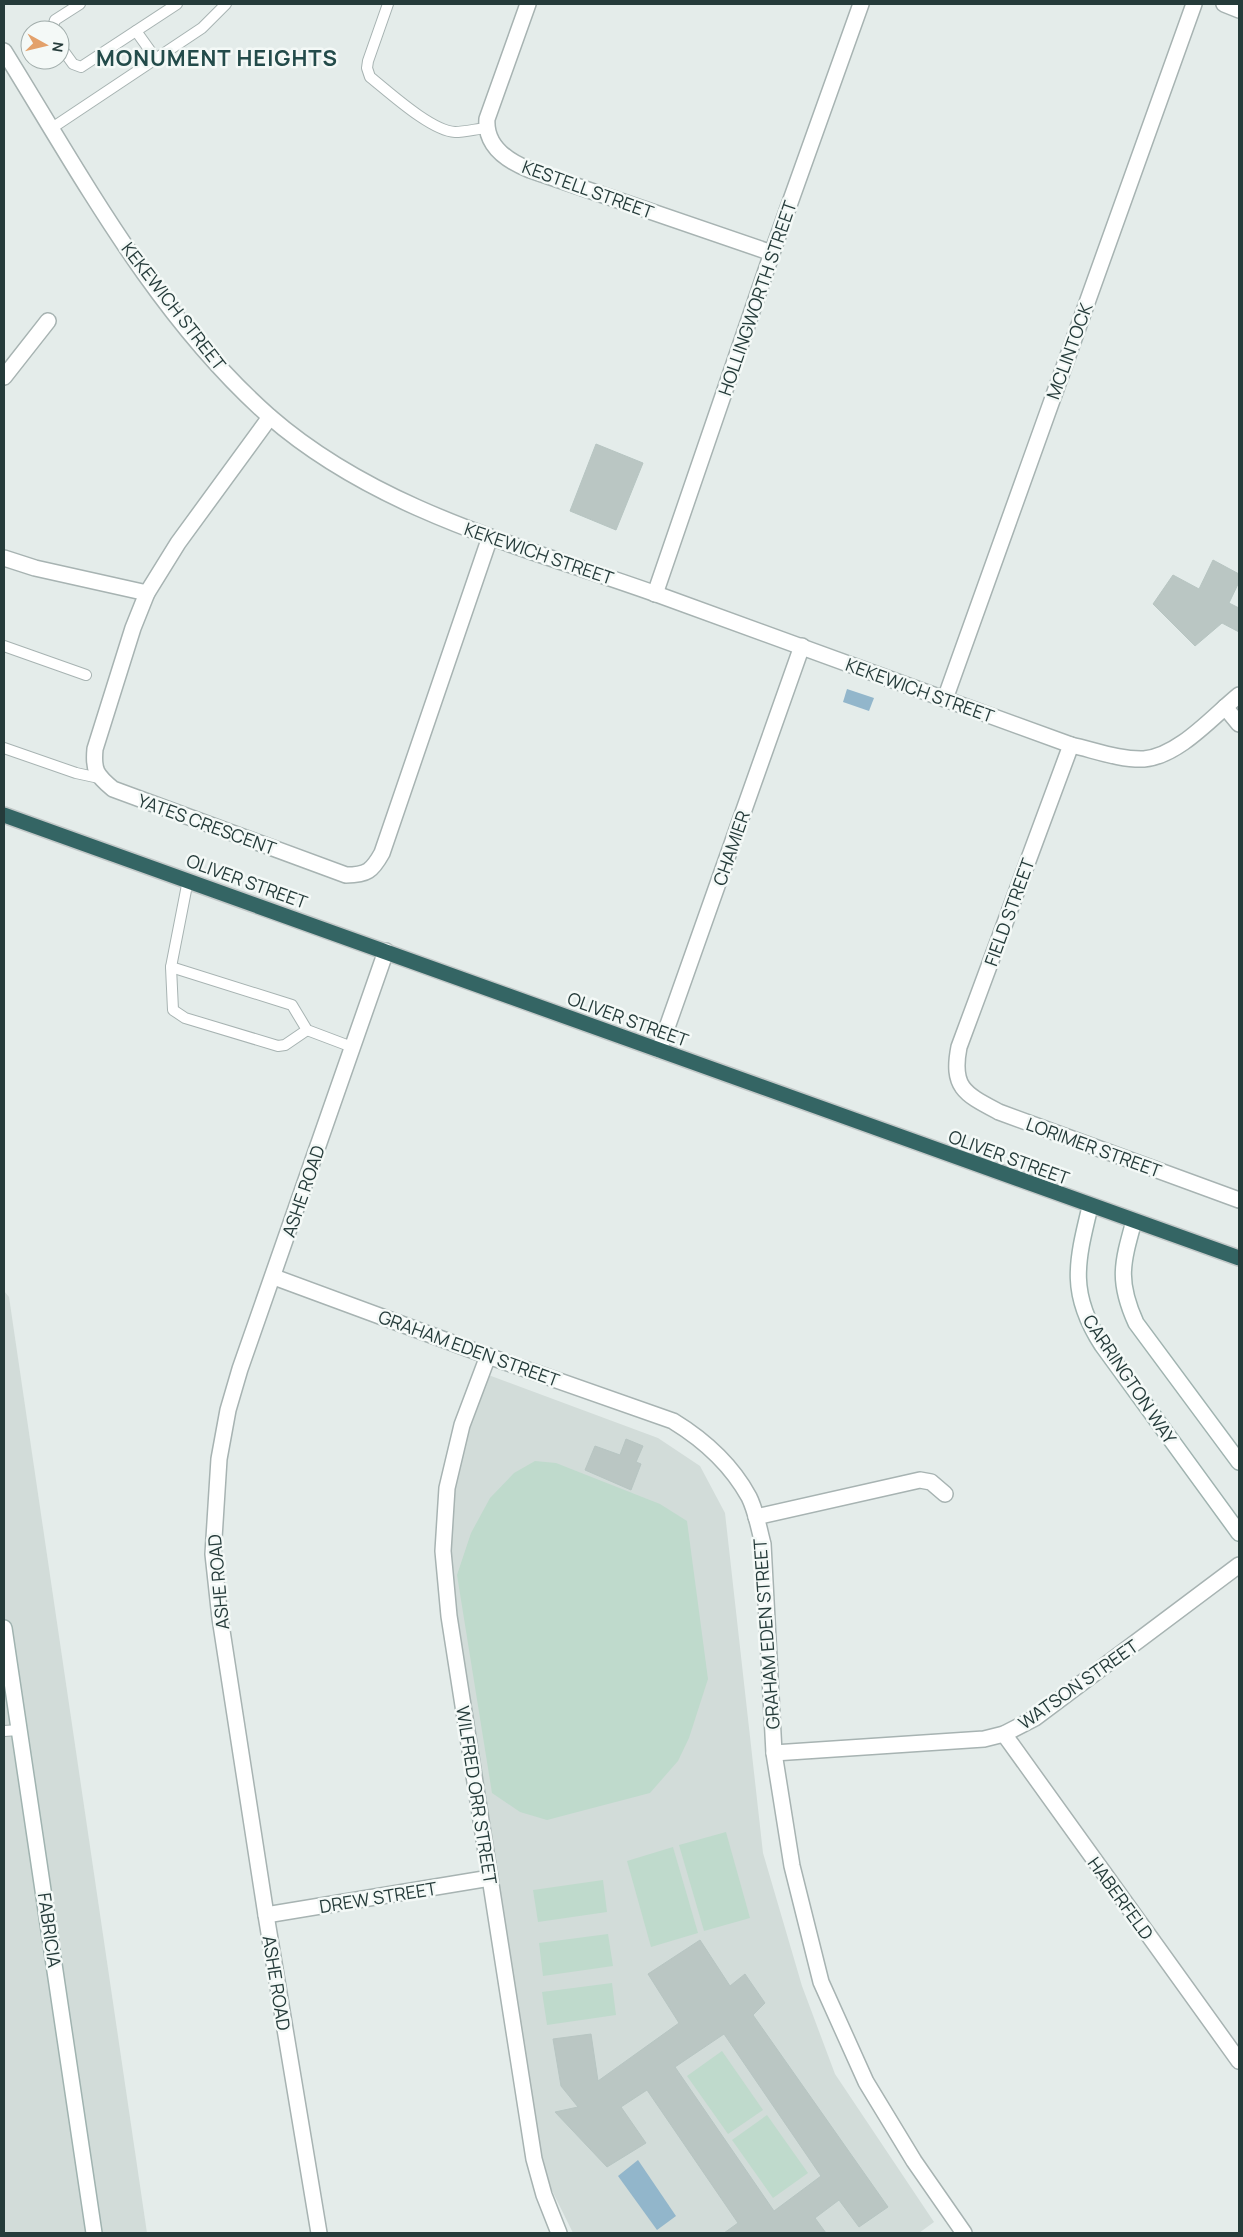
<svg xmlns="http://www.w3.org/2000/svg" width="1243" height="2237" font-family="Manrope,sans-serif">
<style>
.built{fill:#d2dcd9}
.green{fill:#bfdacc}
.water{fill:#92b6cb}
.building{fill:#bac6c3;stroke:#b7c5c2;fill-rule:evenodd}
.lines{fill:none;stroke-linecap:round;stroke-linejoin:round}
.lane-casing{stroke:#a7b3b2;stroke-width:12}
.street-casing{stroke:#a7b3b2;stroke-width:18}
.secondary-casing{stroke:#a0b3b0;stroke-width:18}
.highway-casing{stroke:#c2c8c8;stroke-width:18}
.lane{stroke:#fff;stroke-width:10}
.street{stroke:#fff;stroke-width:15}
.secondary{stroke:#fff;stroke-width:15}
.highway{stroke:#346564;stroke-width:15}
.labels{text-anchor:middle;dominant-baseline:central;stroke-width:5;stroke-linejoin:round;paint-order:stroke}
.street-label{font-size:18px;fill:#253b3a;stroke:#f4f9f7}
.district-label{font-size:22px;font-weight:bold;letter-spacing:1px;fill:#234b4a;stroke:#f4f9f7}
</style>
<rect width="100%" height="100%" fill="#e4ecea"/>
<g class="built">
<path d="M4 1291 9 1297 147 2233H4Z"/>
<path d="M483 1373 658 1438 700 1466 725 1513 763 1853 802 1986 835 2074 934 2222 919 2233H573L534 2154 449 1560 451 1502 465 1425Z"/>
</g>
<g class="green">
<path d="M535 1461 556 1463 660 1504 687 1521 708 1679 689 1738 678 1761 650 1793 547 1820 520 1812 492 1793 457 1575 471 1533 490 1498 514 1473Z"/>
<path d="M726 1832 750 1918 704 1931 679 1845Z"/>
<path d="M673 1847 698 1933 651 1947 627 1861Z"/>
<path d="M603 1880 607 1912 538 1922 533 1890Z"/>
<path d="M608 1934 613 1966 543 1976 539 1943Z"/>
<path d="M612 1983 616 2015 547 2025 542 1992Z"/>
<path d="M722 2051 763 2110 728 2134 687 2076Z"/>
<path d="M767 2115 808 2173 773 2198 732 2140Z"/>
</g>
<g class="water">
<path d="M847 689 874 698 869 711 843 702Z"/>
<path d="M638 2160 676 2216 657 2230 618 2176Z"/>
</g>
<g class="building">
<path d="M596 444 643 463 616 530 570 511Z"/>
<path d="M1213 560 1239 574V582L1229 603 1239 608V632L1222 623 1195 646 1153 604 1173 575 1199 589Z"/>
<path d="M626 1439 643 1446 636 1462 641 1464 631 1490 585 1470 595 1446 620 1455Z"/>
<path d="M700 1940 730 1986 745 1974 765 2003 753 2015 888 2207 859 2227 839 2200 815 2218 826 2233H724L738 2223 647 2090 621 2107 646 2143 607 2167 555 2112 578 2107 561 2086 553 2039 591 2034 598 2081 679 2023 648 1974ZM724 2034 821 2176 774 2211 675 2067Z"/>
</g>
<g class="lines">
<g class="lane-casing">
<g id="lane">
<path d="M388 4 368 61 367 68 370 77C389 92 431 131 455 132 465 132 476 129 486 128"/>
<path d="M52 30 55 20 80 4"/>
<path d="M136 31 156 59"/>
<path d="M60 46 73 64 81 67 177 4"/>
<path d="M52 128 202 28 226 4"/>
<path d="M4 646 86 675"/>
<path d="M4 748 76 773 99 778"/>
<path d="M188 880 171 967 173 1010 185 1018 278 1046 285 1045 307 1030"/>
<path d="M171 967 292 1005 307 1030 352 1047"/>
<path d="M4 1731 19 1730"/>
</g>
</g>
<g class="street-casing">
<g id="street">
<path d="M528 4 487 119C485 146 507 161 530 170L772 253"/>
<path d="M1224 4 1239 10"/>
<path d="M4 51C82 177 157 317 269 416 379 512 525 547 659 595 797 644 934 695 1071 745 1094 750 1120 760 1144 759 1179 756 1213 716 1239 695"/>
<path d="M4 377 48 321"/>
<path d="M270 417 178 543 147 593 133 628 95 749C93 770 96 775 113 789L346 875C367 875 372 871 382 853L490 537"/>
<path d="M4 558 35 568 147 593"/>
<path d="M655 594 772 253 861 4"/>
<path d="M945 699 1194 4"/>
<path d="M1225 707 1239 724"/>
<path d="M1071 745 959 1047C951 1088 965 1094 999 1112L1239 1200"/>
<path d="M659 1050 802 646"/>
<path d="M274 1277 488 1356 673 1421C704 1440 731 1464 749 1497 756 1511 759 1529 763 1544L774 1753 792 1866 821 1982 866 2082 914 2161 964 2233"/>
<path d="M488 1356 462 1425 447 1488 443 1551 449 1616 534 2159 544 2195 559 2233"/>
<path d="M756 1517 920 1480 931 1482 945 1494"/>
<path d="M1004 1734 1239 2061"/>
<path d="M774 1753 984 1739 1004 1734 1035 1718 1239 1565"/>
<path d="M266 1915 490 1878"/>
<path d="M319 2233 266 1915 220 1618 213 1554 219 1459 228 1410 240 1369 386 951"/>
</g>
</g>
<g class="secondary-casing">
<g id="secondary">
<path d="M1090 1207C1076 1264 1069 1294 1102 1345L1239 1533"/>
<path d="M1134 1221C1122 1264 1117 1281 1136 1323L1239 1462"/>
<path d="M4 1628 94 2233"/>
</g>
</g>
<g class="highway-casing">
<path id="highway" d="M4 815C416 961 827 1112 1239 1258"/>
</g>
<use href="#lane" class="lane"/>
<use href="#street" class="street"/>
<use href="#secondary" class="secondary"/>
<use href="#highway" class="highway"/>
</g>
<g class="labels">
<g class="street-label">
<text transform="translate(588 189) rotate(20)">KESTELL STREET</text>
<text transform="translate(757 298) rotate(-71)">HOLLINGWORTH STREET</text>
<text transform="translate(174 306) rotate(52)">KEKEWICH STREET</text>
<text transform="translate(1069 351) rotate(-70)">MCLINTOCK</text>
<text transform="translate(539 553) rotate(19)">KEKEWICH STREET</text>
<text transform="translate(920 690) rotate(20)">KEKEWICH STREET</text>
<text transform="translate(207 824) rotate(20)">YATES CRESCENT</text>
<text transform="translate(731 848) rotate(-71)">CHAMIER</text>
<text transform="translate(247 881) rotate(20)">OLIVER STREET</text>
<text transform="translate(1009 912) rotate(-70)">FIELD STREET</text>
<text transform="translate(628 1019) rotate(20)">OLIVER STREET</text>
<text transform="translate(1094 1147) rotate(20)">LORIMER STREET</text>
<text transform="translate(1009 1157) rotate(20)">OLIVER STREET</text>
<text transform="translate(303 1191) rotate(-71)">ASHE ROAD</text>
<text transform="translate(469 1348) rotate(20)">GRAHAM EDEN STREET</text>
<text transform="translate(1130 1379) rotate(56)">CARRINGTON WAY</text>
<text transform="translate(218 1582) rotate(-95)">ASHE ROAD</text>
<text transform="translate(766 1634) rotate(-94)">GRAHAM EDEN STREET</text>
<text transform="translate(1078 1684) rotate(-35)">WATSON STREET</text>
<text transform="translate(477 1795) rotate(81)">WILFRED ORR STREET</text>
<text transform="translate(378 1897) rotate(-9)">DREW STREET</text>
<text transform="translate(1121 1898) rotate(54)">HABERFELD</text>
<text transform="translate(50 1930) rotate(82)">FABRICIA</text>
<text transform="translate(277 1983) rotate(81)">ASHE ROAD</text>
</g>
<g class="district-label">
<text x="217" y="58">MONUMENT HEIGHTS</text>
</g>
</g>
<rect width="1243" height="2237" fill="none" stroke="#253b3a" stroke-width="10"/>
<g transform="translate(45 45) rotate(98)"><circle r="24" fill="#f4f9f7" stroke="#a1adab"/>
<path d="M0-4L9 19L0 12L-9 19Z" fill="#e3a16b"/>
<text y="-8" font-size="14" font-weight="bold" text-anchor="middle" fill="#253b3a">N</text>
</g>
</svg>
